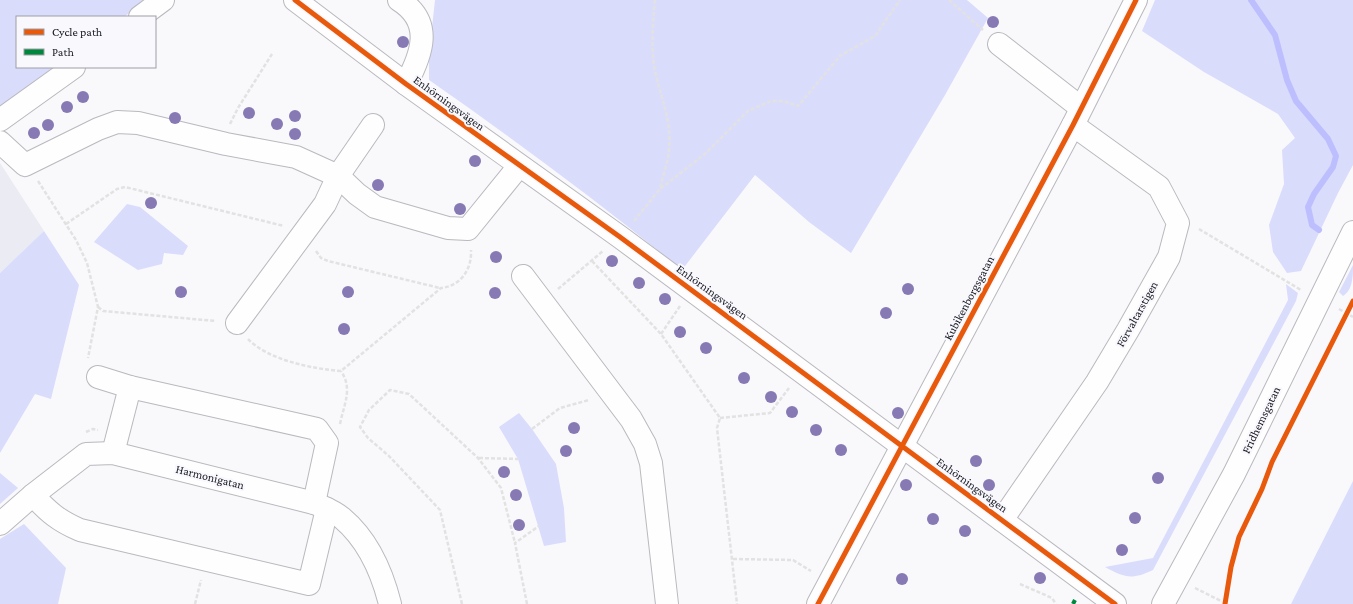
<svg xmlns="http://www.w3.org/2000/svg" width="1353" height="604" font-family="'Crimson Pro',serif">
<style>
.built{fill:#eaebf3}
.green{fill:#dadcfc}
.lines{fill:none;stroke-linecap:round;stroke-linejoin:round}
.stream{stroke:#bdbefe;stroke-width:6}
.minor-casing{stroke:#b9b9be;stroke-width:24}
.path{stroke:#e2e2e2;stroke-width:2.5;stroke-dasharray:4 2;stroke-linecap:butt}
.minor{stroke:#fefeff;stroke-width:22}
.quiet{stroke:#00873e;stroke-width:4;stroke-dasharray:8 4;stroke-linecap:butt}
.cycleway-casing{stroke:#f8f8fd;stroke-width:8}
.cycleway{stroke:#e8590c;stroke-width:5}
.tree{fill:#8779b3}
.labels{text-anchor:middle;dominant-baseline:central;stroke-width:4;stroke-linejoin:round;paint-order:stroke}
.street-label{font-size:12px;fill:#171820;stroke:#f8f8fd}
</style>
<rect width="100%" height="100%" fill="#f9f9fc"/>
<path class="built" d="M0 163 44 231 0 273Z"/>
<g class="green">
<path d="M0 0H146L124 17H17V67H58L0 112Z"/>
<path d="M435 0H967L988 18 945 95 851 253 809 222 755 175 682 270C600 203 515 140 429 80V55Z"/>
<path d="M1155 0H1353V165L1338 193 1301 271 1287 273 1273 252 1269 225 1284 184 1282 150 1295 138 1278 114 1204 72 1142 31Z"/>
<path d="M127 204 140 207 188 246 183 255 164 253 162 264 138 270 94 242Z"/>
<path d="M44 231 79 285 51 399 35 394 0 453V273Z"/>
<path d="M1353 265C1353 275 1353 290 1343 296L1339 292Z"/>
<path d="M1286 284 1298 293 1296 301 1153 570C1132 580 1125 578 1105 567L1153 558 1288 300Z"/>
<path d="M519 413 532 429 556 464 564 508 566 542 544 546 518 459 499 427Z"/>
<path d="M0 473 18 488 0 504Z"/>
<path d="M1353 481V604H1291Z"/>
<path d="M24 524 66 568 58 604H0V539Z"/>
</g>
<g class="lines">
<path class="stream" d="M1251 0 1275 35 1287 80 1296 101 1328 139 1336 156 1333 167 1314 194 1308 207 1312 225 1319 230"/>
<g class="minor-casing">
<g id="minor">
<path d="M295 0 406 84 620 237 1115 604"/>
<path d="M399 0C434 22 422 54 406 84"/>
<path d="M140 17 163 0"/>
<path d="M999 44 1080 107"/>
<path d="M0 120 74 67"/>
<path d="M0 142 25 165 98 129 117 122 138 123 226 144 296 157 338 176 357 194 375 207 448 228 468 229 519 166"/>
<path d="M523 276 631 419 645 444 651 463 667 604"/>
<path d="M237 323 325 204 338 176 373 125"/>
<path d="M98 377 130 387 317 429 327 443 314 503"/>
<path d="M113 453 130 387"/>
<path d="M33 495C48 512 59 521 80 530L309 584 327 509"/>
<path d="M1002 520 1097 382 1128 330 1169 257 1178 223 1159 187 1073 125"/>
<path d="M0 524 33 495 86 454 113 453 314 503C323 507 334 511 342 518 367 539 382 572 390 604"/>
<path d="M818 604 1073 125 1136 0"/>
<path d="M1163 604 1234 474 1353 232"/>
</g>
</g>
<g class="path">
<path d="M655 0C653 21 651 44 654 65 659 95 672 117 669 150 668 162 663 176 660 188"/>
<path d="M949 0 983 30"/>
<path d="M230 124 238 108 272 54"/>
<path d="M38 181 76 240 87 263 98 307 88 358"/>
<path d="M634 221 660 189 706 153 748 111 771 101H783L798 106 840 56 875 36 900 0"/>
<path d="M66 224 117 189 125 187 284 226"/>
<path d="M1199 229 1301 290"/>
<path d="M316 251 321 258 328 261 440 288"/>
<path d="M592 261 661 334 720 418 717 428 737 604"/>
<path d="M558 289 603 251"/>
<path d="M98 307 103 311 216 321"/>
<path d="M1339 309 1353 317"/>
<path d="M661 334 680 306"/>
<path d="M248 339C268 360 313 369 341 371L441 288C461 286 472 269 471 250"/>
<path d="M720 418 770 413 789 388"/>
<path d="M340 424C344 404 353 389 341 371"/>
<path d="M532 429 560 408 589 400"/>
<path d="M86 432 93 429 98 430"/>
<path d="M479 458 518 459"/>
<path d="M733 559 793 560 811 571"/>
<path d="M1020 584 1052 598 1056 604"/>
<path d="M1195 588 1225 603"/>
<path d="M195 604 201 580"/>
<path d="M462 604 440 510 389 456 368 438 360 427 369 410 390 390 409 394 478 458 501 488 515 543"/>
<path d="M527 604 515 543 539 526"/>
</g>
<use href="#minor" class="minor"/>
<path class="quiet" d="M1073 604 1075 600"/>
<g class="cycleway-casing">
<g id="cycleway">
<path d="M295 0 406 84 620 237 1115 604"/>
<path d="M818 604 1073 125 1136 0"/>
<path d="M1225 604 1231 567 1239 537 1262 489 1272 462 1353 301"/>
</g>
</g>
<use href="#cycleway" class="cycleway"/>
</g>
<g class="tree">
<circle cx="993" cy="22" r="6"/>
<circle cx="403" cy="42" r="6"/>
<circle cx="83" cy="97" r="6"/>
<circle cx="67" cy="107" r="6"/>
<circle cx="249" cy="113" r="6"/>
<circle cx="295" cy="116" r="6"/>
<circle cx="175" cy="118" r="6"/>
<circle cx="277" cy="124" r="6"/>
<circle cx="48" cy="125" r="6"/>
<circle cx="34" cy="133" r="6"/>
<circle cx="295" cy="134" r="6"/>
<circle cx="475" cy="161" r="6"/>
<circle cx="378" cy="185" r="6"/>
<circle cx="151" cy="203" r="6"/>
<circle cx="460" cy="209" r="6"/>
<circle cx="496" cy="257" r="6"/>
<circle cx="612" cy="261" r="6"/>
<circle cx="639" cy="283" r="6"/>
<circle cx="908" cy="289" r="6"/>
<circle cx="181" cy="292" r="6"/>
<circle cx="348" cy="292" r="6"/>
<circle cx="495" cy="293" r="6"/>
<circle cx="665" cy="299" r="6"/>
<circle cx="886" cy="313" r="6"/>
<circle cx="344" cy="329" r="6"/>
<circle cx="680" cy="332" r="6"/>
<circle cx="706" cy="348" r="6"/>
<circle cx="744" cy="378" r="6"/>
<circle cx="771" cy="397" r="6"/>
<circle cx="792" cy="412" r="6"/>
<circle cx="898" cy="413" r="6"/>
<circle cx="574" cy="428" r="6"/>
<circle cx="816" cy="430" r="6"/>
<circle cx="841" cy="450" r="6"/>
<circle cx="566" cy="451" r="6"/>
<circle cx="976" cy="461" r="6"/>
<circle cx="504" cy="472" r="6"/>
<circle cx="1158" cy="478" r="6"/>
<circle cx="906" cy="485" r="6"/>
<circle cx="989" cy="485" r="6"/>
<circle cx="516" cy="495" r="6"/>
<circle cx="1135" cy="518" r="6"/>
<circle cx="933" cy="519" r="6"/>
<circle cx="519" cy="525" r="6"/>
<circle cx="965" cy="531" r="6"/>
<circle cx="1122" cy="550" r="6"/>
<circle cx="1040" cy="578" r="6"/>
<circle cx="902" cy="579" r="6"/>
</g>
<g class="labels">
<g class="street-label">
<text transform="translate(449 103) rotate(36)">Enhörningsvägen</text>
<text transform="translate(712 292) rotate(36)">Enhörningsvägen</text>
<text transform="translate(969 298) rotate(-62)">Kubikenborgsgatan</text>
<text transform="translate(1137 314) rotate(-61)">Förvaltarstigen</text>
<text transform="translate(1261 420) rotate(-64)">Fridhemsgatan</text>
<text transform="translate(210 477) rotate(14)">Harmonigatan</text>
<text transform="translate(972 485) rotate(36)">Enhörningsvägen</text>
</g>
</g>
<rect x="16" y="16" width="140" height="52" fill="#f8f8fd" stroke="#9e9ea5"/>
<rect x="24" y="29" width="20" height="6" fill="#e8590c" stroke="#9e9ea5"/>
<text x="52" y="36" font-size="12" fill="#171820">Cycle path</text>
<rect x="24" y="49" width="20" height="6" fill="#00873e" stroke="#9e9ea5"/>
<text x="52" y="56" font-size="12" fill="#171820">Path</text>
</svg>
